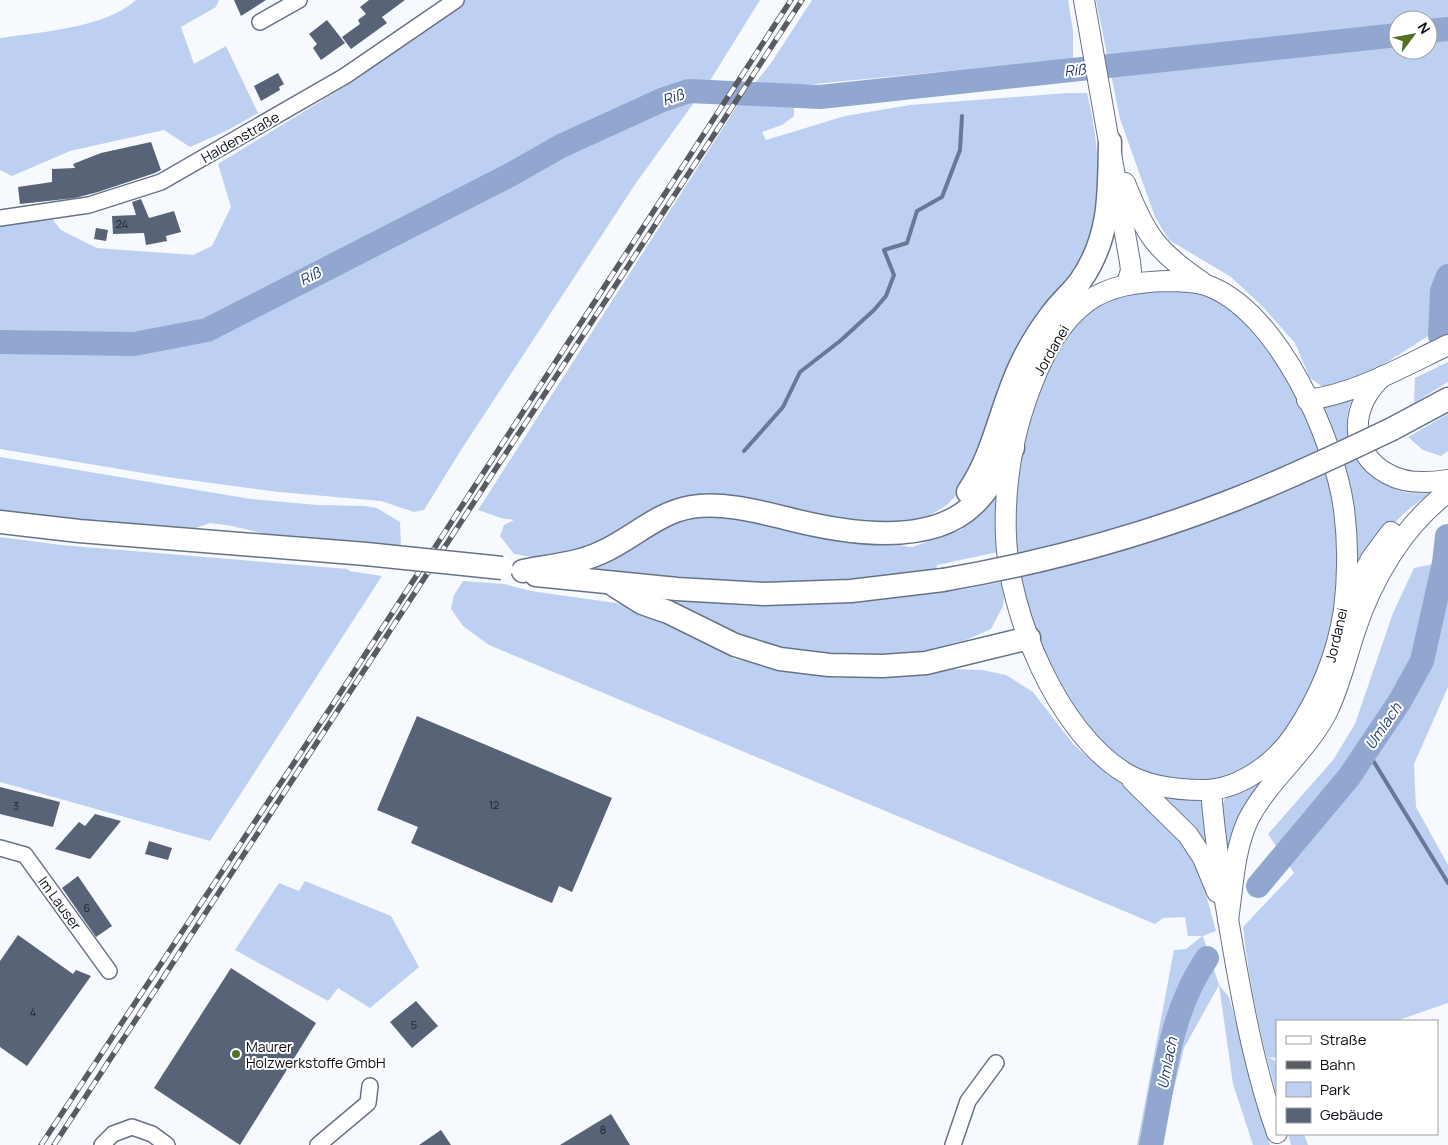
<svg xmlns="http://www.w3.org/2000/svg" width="1448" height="1145" font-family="Manrope,sans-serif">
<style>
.green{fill:#bed0f2;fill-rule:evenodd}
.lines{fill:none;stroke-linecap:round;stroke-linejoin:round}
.stream{stroke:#687897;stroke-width:4}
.river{stroke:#91a7d0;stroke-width:24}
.building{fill:#586377}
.minor-casing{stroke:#687287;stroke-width:18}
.major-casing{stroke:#687287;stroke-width:22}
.highway-casing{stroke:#687287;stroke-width:25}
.minor{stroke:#fff;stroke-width:15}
.major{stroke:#fff;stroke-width:20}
.highway{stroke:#fff;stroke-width:22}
.rail-casing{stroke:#585c62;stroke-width:5.5}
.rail{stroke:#fff;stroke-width:4;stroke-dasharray:11;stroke-linecap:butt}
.highway-bridge-casing{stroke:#687287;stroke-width:25;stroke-linecap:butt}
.highway-bridge{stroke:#fff;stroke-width:22}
.poi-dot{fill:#557023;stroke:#fff;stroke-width:2}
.labels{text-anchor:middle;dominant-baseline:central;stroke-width:4;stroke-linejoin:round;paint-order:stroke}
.number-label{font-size:11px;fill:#1c222c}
.street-label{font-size:14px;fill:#080c13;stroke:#fff}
.poi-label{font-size:14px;fill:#080c13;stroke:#fff;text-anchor:start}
.water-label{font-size:15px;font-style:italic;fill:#233c71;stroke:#fff}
</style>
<rect width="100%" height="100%" fill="#f6f9fd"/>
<g class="green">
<path d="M136 0H219L216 7 181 27 194 64 226 46 258 113 228 130 190 147 164 130 70 151 12 176 0 170V38C40 32 105 28 136 0Z"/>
<path d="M466 0H760L711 79 636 183 461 450 424 510 414 512 381 501 279 492 167 477 0 449V225L50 216 61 230 97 248 193 255 212 246 231 207 218 164 354 81Z"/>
<path d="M812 0H1068L1073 30V59L794 86V116L782 125 762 132 766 140 845 116 910 105 1067 93H1087C1099 142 1102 192 1095 242L963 488 947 505 927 517 870 527 743 500 556 556 533 557 514 554 500 536 504 525 514 520 501 518 478 510 737 106 771 63Z"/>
<path d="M1096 0H1448V324C1406 348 1375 375 1327 390L1310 378 1295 343 1263 307 1231 277 1169 240 1155 217 1120 119ZM1398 20H1428V50H1398Z"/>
<path d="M1132 288H1194L1225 303 1246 320 1289 375 1332 479 1340 565 1330 639 1306 705 1267 757 1215 783 1160 780 1132 767 1089 732 1058 689 1020 595 1011 507 1030 405 1060 343 1087 312Z"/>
<path d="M1448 362V382L1414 403 1415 378Z"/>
<path d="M1352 398C1350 404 1348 411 1347 417 1346 447 1375 486 1404 492 1413 494 1423 493 1431 493 1395 516 1382 537 1358 571L1321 406Z"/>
<path d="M1448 414V451L1441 456 1423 450 1408 437Z"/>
<path d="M0 457 251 499 318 505 365 506 377 508 400 522 401 546 269 535 232 526 210 523 196 528 137 526 0 512Z"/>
<path d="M997 489 998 552 937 565 936 571 889 578 748 585 592 572V565L680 517 724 513 823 535 912 547 961 530Z"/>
<path d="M0 537 61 545 348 569 349 571 382 576 210 841 0 782Z"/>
<path d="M1448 561V687L1414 764 1416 807 1448 865V1003L1396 1021H1277V1058L1268 1057 1277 1062V1095C1261 1040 1249 984 1243 927L1294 873 1268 834 1333 760 1355 724 1393 613 1414 568Z"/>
<path d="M463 581 504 584 531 591 616 603 651 612 693 632 734 659 837 678 907 676 953 669 982 670 1006 675 1033 692 1074 745 1108 775 1141 798 1191 852 1204 887 1216 931 1203 936 1219 985 1229 997 1270 1145H1253L1233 1084 1219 985 1184 1048 1160 1145H1137L1174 950 1186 949 1202 936H1188L1185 917 1163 918 1155 924 489 645 463 626 451 609 454 595Z"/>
<path d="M1006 581 1003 606 991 629 966 640 915 653 877 657 818 658 764 649 665 599 750 606 870 601 967 589Z"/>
<path d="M1266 777 1228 861 1222 806 1226 797 1237 787Z"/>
<path d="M1153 787 1206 794 1219 873Z"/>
<path d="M305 881 391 916 419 967 370 1008 338 988 328 1001 235 950 279 883 299 891Z"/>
<path d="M1288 1134H1304L1308 1145H1291Z"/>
</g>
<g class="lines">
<g class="stream">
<path d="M744 451 783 407 800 372 840 341 874 310 886 296 894 275 884 250 907 243 917 211 942 197 960 150 962 116"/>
<path d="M1366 749 1448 883"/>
</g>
<g class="river">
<path d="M1428 31 1448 29"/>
<path d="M1440 336 1442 291 1448 276"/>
<path d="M0 342 134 344 207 330 508 176 561 146 662 100 689 91 820 97 1398 35"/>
<path d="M1258 886 1349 777 1400 701 1422 661 1444 563 1447 536"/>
<path d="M1151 1145C1164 1081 1169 1013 1207 958"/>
</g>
</g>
<g class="building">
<path d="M234 0H266L241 16Z"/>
<path d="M369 0H405L382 17 387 23 351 49 342 37 360 24 358 20 366 14 360 7Z"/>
<path d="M327 20 345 43 321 60 313 48 317 44 309 34Z"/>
<path d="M278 73 284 84 279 87 280 90 261 101 254 86Z"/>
<path d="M151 142 161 170 155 173 98 192 75 198 20 204 18 187 52 182V169L75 168 73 164 101 153Z"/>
<path d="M141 199 149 218 174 211 181 232 166 236 167 241 146 245 144 233 113 234 112 216 136 215 132 202Z"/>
<path d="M96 228 108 230 106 241 94 239Z"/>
<path d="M417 716 612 798 572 892 559 886 552 903 411 843 418 827 377 810Z"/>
<path d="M0 787 60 802 53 827 0 814Z"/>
<path d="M95 814 121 821 90 859 55 849 79 822 85 826Z"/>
<path d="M149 841 172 848 168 860 145 854Z"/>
<path d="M78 876 112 926 96 937 62 888Z"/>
<path d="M18 935 73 974 76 970 91 976 27 1066 0 1047V961Z"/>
<path d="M231 968 316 1023 240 1145 154 1088Z"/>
<path d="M416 1001 438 1026 412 1048 390 1022Z"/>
<path d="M611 1114 630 1145H560Z"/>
<path d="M441 1130 451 1145H419Z"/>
</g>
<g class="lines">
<g class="minor-casing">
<g id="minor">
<path d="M260 22 299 0"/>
<path d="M0 218 89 205 161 182 345 76 456 0"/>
<path d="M0 848 25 855 109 971"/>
<path d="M102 1145 113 1134 132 1127 152 1134 167 1145"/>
<path d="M318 1145 368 1103 370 1086"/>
<path d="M953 1145 968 1101 996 1063"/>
</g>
</g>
<g class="major-casing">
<g id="major">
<path d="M1084 0 1130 262 1131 271 1126 285"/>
<path d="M1125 183C1145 234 1156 251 1202 282"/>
<path d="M1166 281C1180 281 1193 281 1206 285 1278 310 1334 438 1344 509 1348 541 1348 578 1344 610 1337 655 1319 698 1294 735 1275 763 1239 790 1204 790 1178 790 1148 787 1125 773 1057 731 1009 614 1006 537 1004 486 1013 432 1032 384 1044 353 1060 321 1088 301 1111 285 1139 282 1166 281Z"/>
<path d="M1383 376C1351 404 1346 451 1388 474 1405 484 1429 483 1448 480"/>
<path d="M1307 400C1356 394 1404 366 1448 345"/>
<path d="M1347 605 1371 559 1391 532"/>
<path d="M1132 780 1188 835 1203 858 1217 892"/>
<path d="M1211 790C1215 843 1224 896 1233 948 1244 1011 1256 1074 1277 1133"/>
<path d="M1228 920C1233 887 1234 850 1248 820 1269 779 1308 751 1328 710 1340 685 1346 658 1355 631 1372 579 1403 526 1448 492"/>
</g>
</g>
<g class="highway-casing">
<g id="highway">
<path d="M1392 429 1448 399"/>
<path d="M968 492C996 451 1001 403 1023 360 1031 344 1041 328 1051 315 1060 302 1072 293 1081 280 1111 236 1109 194 1110 142"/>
<path d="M0 522 79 531 366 554"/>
<path d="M523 571C548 566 576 564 600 553 631 540 656 513 691 507 721 502 756 511 785 518 839 532 929 549 974 504 990 489 1001 467 1013 448"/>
<path d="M536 575 677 589 764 594 851 591 943 580"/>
<path d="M615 586 642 603 668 612 735 645 780 659 829 665 883 666 926 663 1029 638"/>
</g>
</g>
<use href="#minor" class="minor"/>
<use href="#major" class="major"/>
<use href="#highway" class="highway"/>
<g class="rail-casing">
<g id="rail">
<path d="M41 1145 333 704 791 0"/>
<path d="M54 1145 802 0"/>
</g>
</g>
<use href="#rail" class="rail"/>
<g class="highway-bridge-casing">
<g id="highway-bridge">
<path d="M366 554 502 568"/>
<path d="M943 580C1042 563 1142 536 1236 499 1289 478 1340 454 1392 429"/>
</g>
</g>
<use href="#highway-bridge" class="highway-bridge"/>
</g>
<circle class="poi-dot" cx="236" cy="1054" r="5"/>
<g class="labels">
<g class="number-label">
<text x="122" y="223">24</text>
<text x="494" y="804">12</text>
<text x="16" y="805">3</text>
<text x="87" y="907">6</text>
<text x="33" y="1011">4</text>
<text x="414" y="1024">5</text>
<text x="603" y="1129">8</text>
</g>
<g class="street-label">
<text transform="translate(240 137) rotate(-30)">Haldenstraße</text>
<text transform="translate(1051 350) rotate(-60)">Jordanei</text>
<text transform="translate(1336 635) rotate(-77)">Jordanei</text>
<text transform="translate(60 903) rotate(54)">Im Lauser</text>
</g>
<g class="poi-label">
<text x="246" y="1046">Maurer<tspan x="246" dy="16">Holzwerkstoffe GmbH</tspan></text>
</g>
<g class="water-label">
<text transform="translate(1075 70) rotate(-6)">Riß</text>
<text transform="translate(673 97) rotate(-19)">Riß</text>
<text transform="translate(310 276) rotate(-27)">Riß</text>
<text transform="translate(1383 726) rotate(-56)">Umlach</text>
<text transform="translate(1167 1063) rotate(-79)">Umlach</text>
</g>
</g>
<rect x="1276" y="1020" width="162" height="115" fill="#ffffff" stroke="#9c9ea1"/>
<rect x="1286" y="1036" width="25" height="8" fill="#ffffff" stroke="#9c9ea1"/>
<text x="1320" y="1045" font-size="15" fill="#080c13">Straße</text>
<rect x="1286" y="1061" width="25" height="8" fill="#585c62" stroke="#9c9ea1"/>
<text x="1320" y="1070" font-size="15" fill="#080c13">Bahn</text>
<rect x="1286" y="1082" width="25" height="15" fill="#bed0f2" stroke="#9c9ea1"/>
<text x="1320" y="1095" font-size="15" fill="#080c13">Park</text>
<rect x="1286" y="1108" width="25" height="15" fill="#586377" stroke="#9c9ea1"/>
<text x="1320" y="1120" font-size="15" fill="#080c13">Gebäude</text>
<g transform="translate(1413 35) rotate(58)"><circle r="24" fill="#ffffff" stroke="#9c9ea1"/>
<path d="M0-4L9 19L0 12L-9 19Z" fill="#557023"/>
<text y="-8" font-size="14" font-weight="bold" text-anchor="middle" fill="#080c13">N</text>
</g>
</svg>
